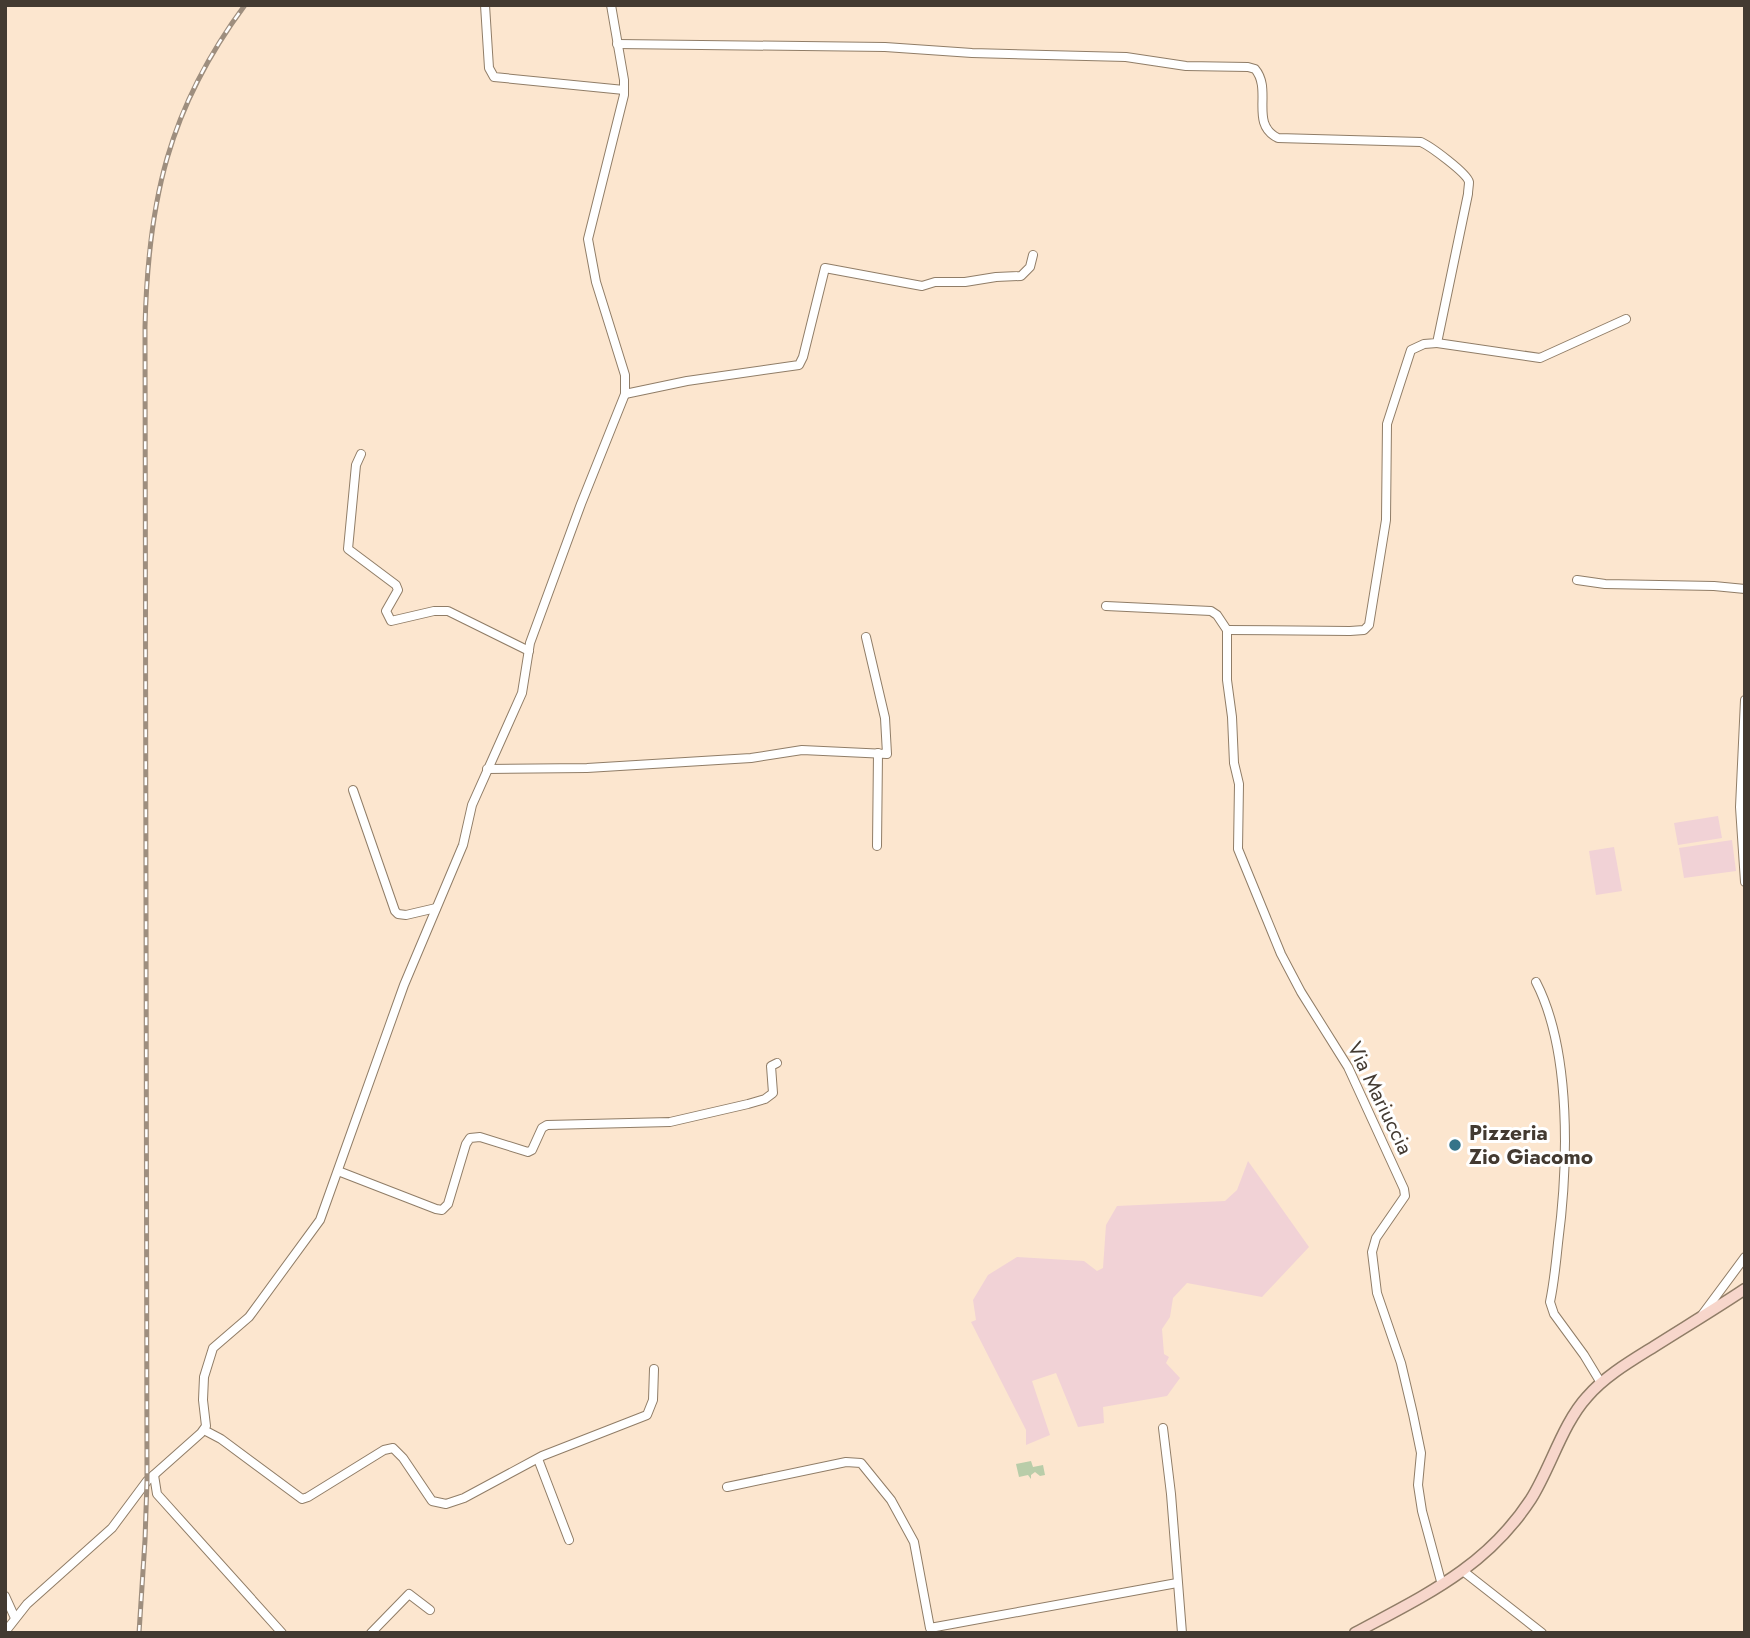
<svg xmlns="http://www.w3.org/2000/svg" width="1750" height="1638" font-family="Jost,sans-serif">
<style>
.green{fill:#f1d2d6}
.water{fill:#b9cda9}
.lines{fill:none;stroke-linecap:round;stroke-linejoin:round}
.street-casing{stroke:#907d67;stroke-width:10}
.secondary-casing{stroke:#907d67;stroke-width:13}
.street{stroke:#fff;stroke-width:8}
.secondary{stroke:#f7d6cb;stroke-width:10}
.rail-casing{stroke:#9e8e7e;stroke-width:5}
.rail{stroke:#fff;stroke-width:2.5;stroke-dasharray:8;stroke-linecap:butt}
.poi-dot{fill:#357489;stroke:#fff;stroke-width:2.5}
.labels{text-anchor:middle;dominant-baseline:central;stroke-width:6;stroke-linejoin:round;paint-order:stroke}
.street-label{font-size:21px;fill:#433a31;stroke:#fff}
.poi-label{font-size:21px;font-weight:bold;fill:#433a31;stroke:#fff;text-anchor:start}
</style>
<rect width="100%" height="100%" fill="#fce6cf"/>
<g class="green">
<path d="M1718 816 1722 838 1678 845 1674 823Z"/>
<path d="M1732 840 1736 871 1684 878 1679 848Z"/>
<path d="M1614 847 1622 891 1596 895 1589 851Z"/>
<path d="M1248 1161 1309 1247 1262 1297 1187 1283 1173 1298 1170 1317 1162 1329 1164 1354 1169 1357 1166 1363 1180 1378 1167 1396 1103 1407 1104 1423 1078 1427 1056 1373 1032 1381 1050 1435 1026 1445V1430L971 1322 976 1320 973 1300 988 1275 1017 1257 1084 1261 1097 1271 1103 1268 1106 1225 1117 1206 1225 1201 1237 1190Z"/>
</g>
<path class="water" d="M1031 1461 1033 1467 1043 1465 1045 1475 1040 1476 1035 1472 1031 1475V1479L1028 1475 1019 1477 1016 1464Z"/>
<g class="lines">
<g class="street-casing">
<g id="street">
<path d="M485 5 489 68 494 77 624 90"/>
<path d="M617 44 885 47 972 53 1126 57 1186 66 1248 67 1255 69C1273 90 1249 124 1278 138L1421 142C1430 146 1467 173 1469 182 1469 186 1468 190 1468 194L1437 343 1424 344 1411 350 1387 424 1386 520 1369 625 1364 630 1350 631 1227 630"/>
<path d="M1437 343 1540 358 1626 319"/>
<path d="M625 394 687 381 799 365 803 357 825 268 922 286 935 282H965L996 277 1021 276 1030 267 1033 255"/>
<path d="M361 454 356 465 348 549 396 585 398 590 386 611 391 621 434 611H448L529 651"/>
<path d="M1577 580 1605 584 1714 586 1745 589"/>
<path d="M1106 606 1211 611 1217 615 1227 630V680L1232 717 1234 763 1239 784 1238 849 1281 954 1301 992 1348 1067 1404 1189 1405 1196 1376 1238 1372 1252 1377 1293 1401 1363 1413 1414 1421 1453 1418 1485 1422 1511 1442 1585"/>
<path d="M1745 700 1740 807 1745 882"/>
<path d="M487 769 587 768 751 758 802 750 887 754 885 718 866 637"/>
<path d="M353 790 395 911 398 914 406 915 436 908"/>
<path d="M877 846 878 753"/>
<path d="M1536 982C1572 1052 1568 1167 1558 1243 1556 1263 1554 1283 1550 1302L1554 1314 1584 1355 1601 1383"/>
<path d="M338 1171 436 1209 442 1210 448 1204 466 1144 470 1138 480 1137 528 1152 532 1150 542 1128 547 1125 670 1122 748 1104 765 1099 773 1093 771 1066 777 1063"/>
<path d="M1702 1315 1745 1257"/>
<path d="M1163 1428 1171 1494 1182 1633"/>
<path d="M204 1430 221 1439 302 1499 308 1497 384 1450 393 1448 403 1458 432 1501 446 1504 464 1498 542 1456 647 1415 653 1400 654 1369"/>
<path d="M538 1459 569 1540"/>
<path d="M154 1475 157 1494 282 1633"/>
<path d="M727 1487 846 1462 861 1463 891 1500 914 1542 930 1628 1177 1583"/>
<path d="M1463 1571 1542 1633"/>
<path d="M5 1596 15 1618"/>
<path d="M5 1632 27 1604 112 1528 147 1481 201 1433 206 1426 203 1400 204 1377 213 1348 249 1317 320 1220 404 985 463 845 472 805 522 693 530 643 581 504 625 394V375L596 282 588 239 624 95V80L611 5"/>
<path d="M371 1633 409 1594 430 1610"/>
</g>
</g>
<g class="secondary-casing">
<path id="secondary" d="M1355 1633C1425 1595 1486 1568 1531 1499 1550 1469 1563 1423 1587 1397 1605 1376 1631 1361 1655 1346 1685 1327 1715 1309 1745 1289"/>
</g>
<use href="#street" class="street"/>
<use href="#secondary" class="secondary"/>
<g class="rail-casing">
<path id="rail" d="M139 1633 145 1540 147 1481 145 327C148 201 168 109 245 5"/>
</g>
<use href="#rail" class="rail"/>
</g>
<circle class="poi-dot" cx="1455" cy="1145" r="7"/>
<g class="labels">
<g class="street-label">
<text transform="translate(1380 1098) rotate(64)">Via Mariuccia</text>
</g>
<g class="poi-label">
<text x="1469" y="1133">Pizzeria<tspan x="1469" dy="24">Zio Giacomo</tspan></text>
</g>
</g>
<rect width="1750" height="1638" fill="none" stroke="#433a31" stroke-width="14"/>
</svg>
